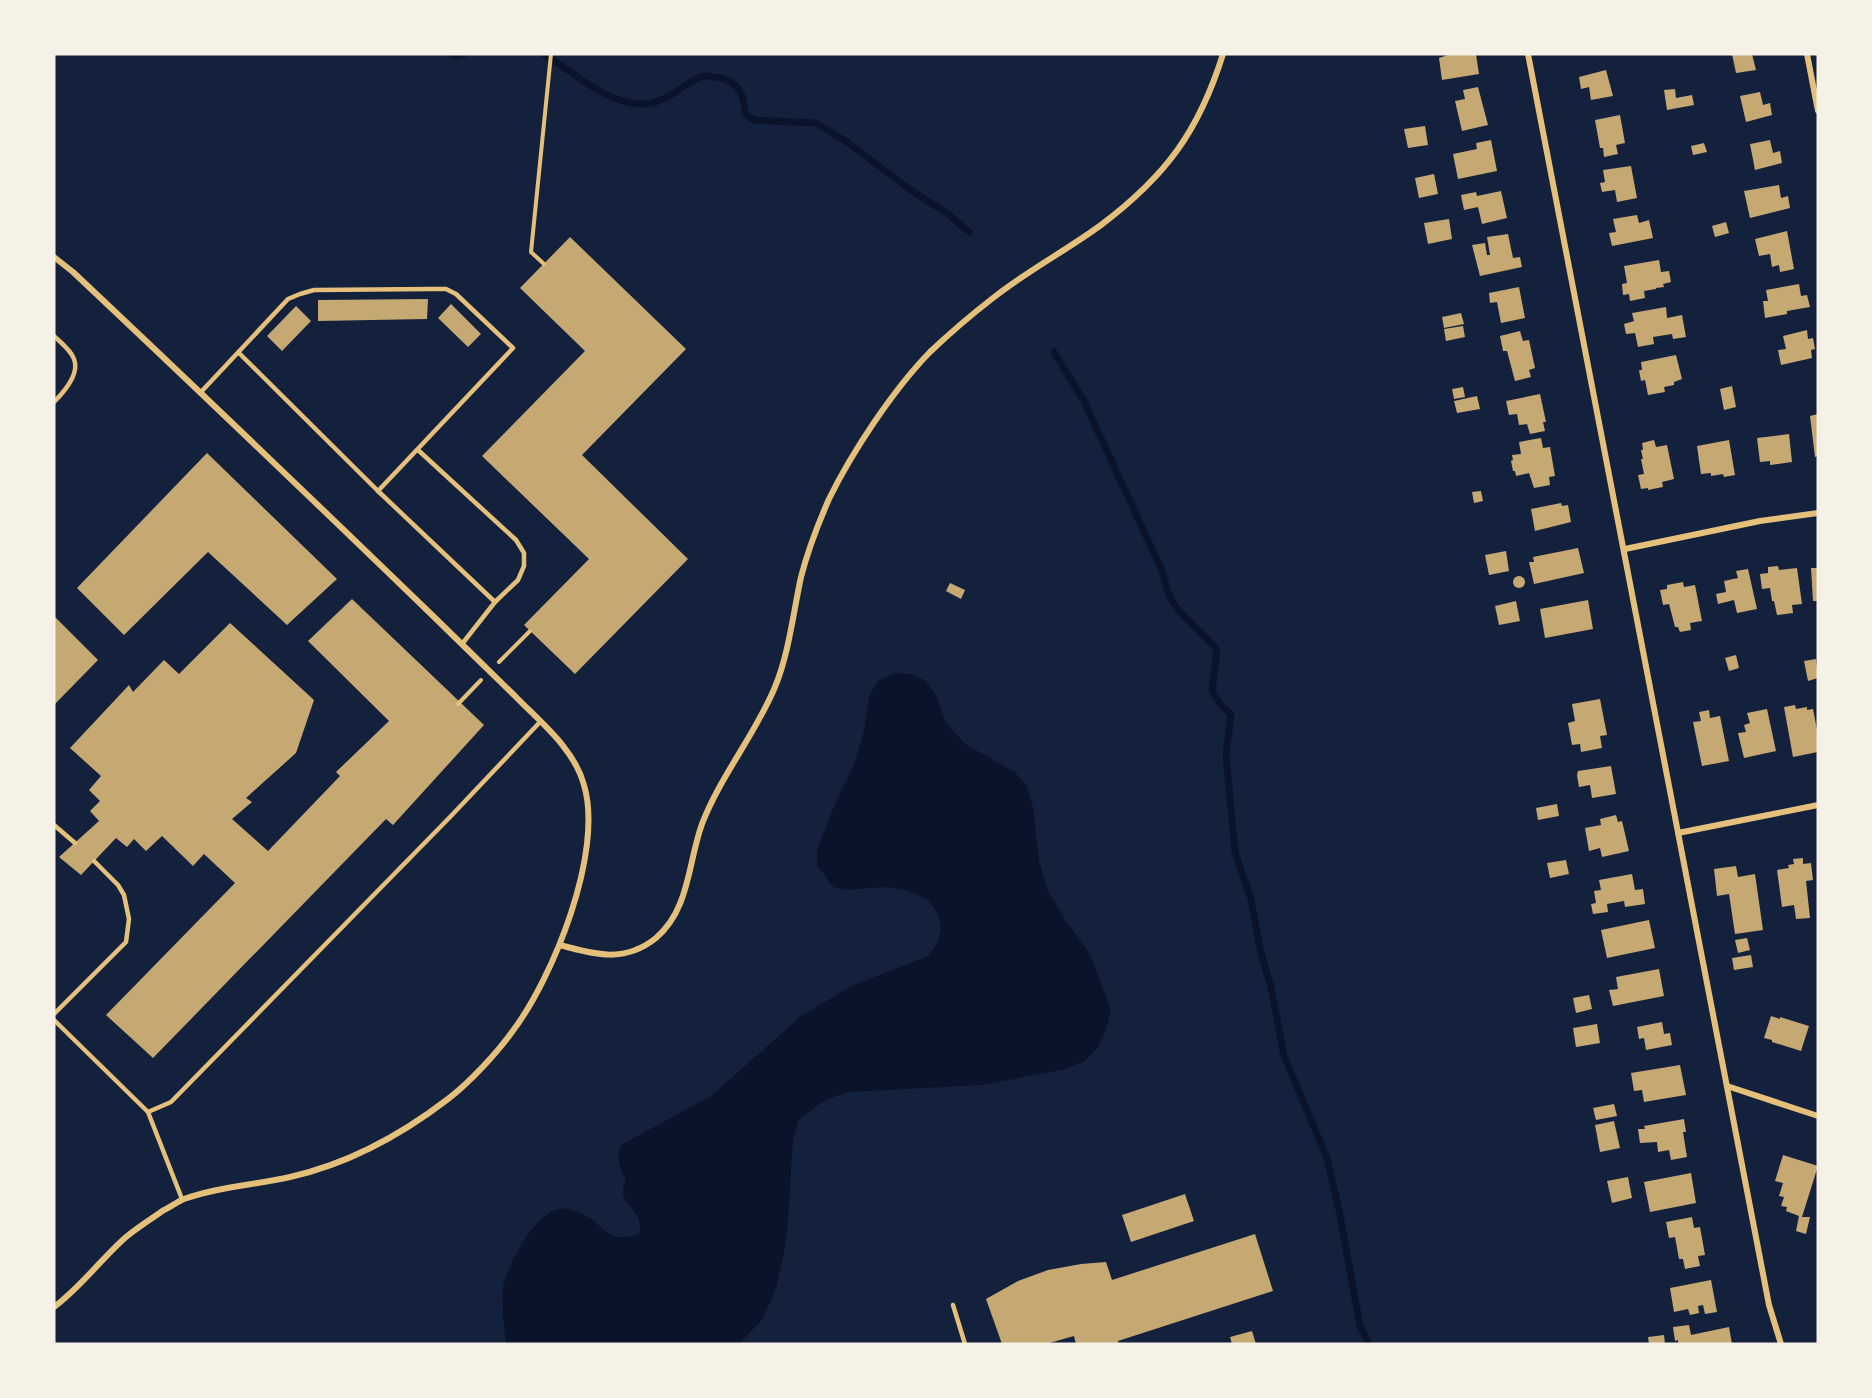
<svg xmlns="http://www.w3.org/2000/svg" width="1872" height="1398" font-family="Overpass,sans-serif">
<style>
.water{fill:#0b132b}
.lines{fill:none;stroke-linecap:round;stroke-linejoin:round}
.stream{stroke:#0b132b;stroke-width:7}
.building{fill:#c6a872}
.path{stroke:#e5c07b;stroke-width:4}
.service{stroke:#e5c07b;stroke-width:4.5}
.minor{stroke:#e5c07b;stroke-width:6}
</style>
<rect width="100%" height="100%" fill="#14213d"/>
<path class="water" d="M894 673 911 674 926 681 936 695 946 723 965 744 1015 772 1026 785 1033 807 1039 861 1048 891 1066 921 1090 954 1111 1010 1106 1030 1097 1048 1085 1061 1066 1069 982 1085 848 1092 823 1101 798 1121 793 1140 788 1222 784 1254 776 1288 763 1319 739 1344H506C504 1326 501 1306 503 1288 506 1267 536 1210 560 1209 565 1208 574 1210 578 1212 604 1221 604 1246 639 1234 646 1206 613 1206 626 1181 621 1169 615 1158 621 1145L711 1096 800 1017 851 986 928 956 937 944 941 929 939 916 928 900 906 890 885 887 846 890 833 887 817 865V850L834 806 853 767 864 731 869 696 878 681Z"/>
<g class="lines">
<g class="stream">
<path d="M451 54 457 56 464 54"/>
<path d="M544 54C572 71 606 104 642 104 666 104 680 86 700 77 704 75 709 76 714 77 736 79 745 92 745 114L754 120 816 123 847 142 912 191 947 213 969 232"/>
<path d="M1054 352 1084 401 1163 573C1165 582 1167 593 1172 601 1184 620 1203 632 1217 650L1212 691 1220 704 1231 714 1226 755 1235 852 1251 899 1260 949 1271 987 1284 1056 1327 1158 1339 1210 1360 1326 1369 1344"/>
</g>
</g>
<g class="building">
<path d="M1451 54H1476L1479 74 1442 80 1439 58Z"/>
<path d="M1732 54H1752L1756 70 1736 73Z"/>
<path d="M1606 70 1613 96 1591 100 1589 87 1581 89 1579 77Z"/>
<path d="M1478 87 1488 125 1462 131 1455 101 1465 99 1463 90Z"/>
<path d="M1675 89 1676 98 1692 95 1694 105 1667 110 1664 90Z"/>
<path d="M1760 92 1763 105 1770 103 1772 115 1746 122 1740 96Z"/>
<path d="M1620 115 1625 143 1616 145 1618 154 1604 157 1603 148H1600L1595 120Z"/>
<path d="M1425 126 1428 145 1408 148 1404 129Z"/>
<path d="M1491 140 1497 171 1458 179 1453 154 1477 149 1476 143Z"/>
<path d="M1770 140 1773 153 1780 151 1782 163 1755 170 1750 144Z"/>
<path d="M1704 143 1707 152 1693 155 1691 146Z"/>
<path d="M1631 166 1637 198 1617 202 1615 190 1602 192 1600 183 1605 182 1603 170Z"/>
<path d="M1434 174 1438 194 1419 198 1415 178Z"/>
<path d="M1779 185 1781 198 1788 196 1790 208 1750 218 1744 191Z"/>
<path d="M1501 191 1507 218 1482 224 1478 207 1464 210 1461 195 1476 192 1477 196Z"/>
<path d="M1637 215 1639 223 1649 220 1653 238 1612 246 1609 233 1616 232 1613 219Z"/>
<path d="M1449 219 1452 239 1428 244 1424 223Z"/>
<path d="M1726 222 1729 233 1715 237 1712 226Z"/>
<path d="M1787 231 1794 269 1780 272 1779 265 1772 267 1770 254 1759 256 1755 239Z"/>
<path d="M1508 234 1513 258 1520 257 1522 267 1480 276 1472 245 1485 243 1487 255H1490L1487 237Z"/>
<path d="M570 237 686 349 582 455 688 559 575 674 524 625 589 559 482 456 585 351 520 288Z"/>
<path d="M1659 260 1661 272 1669 271 1671 282 1663 284 1664 287 1656 288V289L1644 291 1645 298 1630 301 1629 294 1623 295 1622 284 1627 283 1624 266Z"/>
<path d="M1799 284 1801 296 1807 295 1810 307 1787 311V314L1765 318 1763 301H1768L1766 290Z"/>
<path d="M1519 287 1525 318 1501 323 1497 302 1490 303 1489 293Z"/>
<path d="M428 299 427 319 318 321V300Z"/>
<path d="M451 304 481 334 468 347 438 318Z"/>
<path d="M296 306 311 321 282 351 267 336Z"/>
<path d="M1666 307 1667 318 1682 315 1686 337 1673 339 1672 334 1653 337 1654 344 1638 347 1635 333 1626 334 1624 324 1634 321 1632 313Z"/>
<path d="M1461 313 1464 324 1444 328 1442 317Z"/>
<path d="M1463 326 1465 337 1446 341 1444 329Z"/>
<path d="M1807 330 1808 339 1813 338 1815 349 1811 350 1812 358 1781 365 1778 350 1786 349 1783 336Z"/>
<path d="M1520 331 1523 341 1529 340 1535 368 1529 370 1531 377 1515 381 1507 351H1503L1500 336Z"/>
<path d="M1676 355 1682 379 1674 382V385L1664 387 1665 392 1648 395 1645 380 1641 381 1639 370H1642L1641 362Z"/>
<path d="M1732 386 1736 407 1724 410 1720 389Z"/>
<path d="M1463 387 1465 397 1454 399 1452 389Z"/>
<path d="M1540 394 1546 422H1543L1545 431 1530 434 1527 424 1519 425 1517 414 1509 415 1506 401Z"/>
<path d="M1477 396 1480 409 1457 413 1454 401Z"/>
<path d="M1818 414V456L1815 457 1810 416Z"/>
<path d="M1789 434 1792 462 1770 465V461L1760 462 1757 438Z"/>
<path d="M1541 438 1543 448 1550 447 1555 476 1549 477 1550 485 1534 488 1529 473 1516 476 1515 471H1513L1511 461 1513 460 1512 455 1521 454 1519 442Z"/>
<path d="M1654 440 1656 447 1667 445 1674 479 1662 482 1663 487 1648 490V488L1641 489 1638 475 1644 474 1641 459H1643L1641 450H1643L1642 443Z"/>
<path d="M1729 440 1735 475 1724 477 1723 474 1711 476V473L1701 474 1697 446Z"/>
<path d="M207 453 337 579 287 625 208 552 124 635 77 588Z"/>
<path d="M1481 491 1483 501 1474 503 1472 492Z"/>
<path d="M1561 503 1562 506 1568 505 1571 522 1535 531 1531 509Z"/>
<path d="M1578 548 1584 573 1534 584 1529 562H1534L1533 557Z"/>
<path d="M1506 551 1509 571 1489 575 1485 555Z"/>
<path d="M1778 566 1779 570 1797 568 1802 604 1792 605 1793 613 1777 615 1774 601H1772L1770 588 1762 589 1760 574 1768 573V567Z"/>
<path d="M1811 568H1818V601H1813Z"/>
<path d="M1748 569 1757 609 1737 613 1734 600 1718 604 1716 594 1726 592 1724 581 1738 578 1736 571Z"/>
<circle cx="1519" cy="582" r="6"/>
<path d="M1683 582 1684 587 1695 585 1702 621 1690 623 1691 630 1680 632 1678 627H1675L1669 604 1663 605 1660 590 1667 589V585Z"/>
<path d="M950 583 965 590 961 599 946 591Z"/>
<path d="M352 599 484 725 393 825 386 819 153 1058 106 1015 235 883 204 854 193 866 162 836 146 851 134 839 127 847 116 838 81 875 59 857 99 821 90 811 100 801 89 790 101 776 70 748 129 685 133 692 164 660 179 674 230 623 314 700 296 753 246 798 252 802 232 819 268 851 340 776 336 772 389 721 308 641Z"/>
<path d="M1588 600 1593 629 1545 638 1540 609Z"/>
<path d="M1516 601 1520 621 1499 625 1495 606Z"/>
<path d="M54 616 98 660 54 705Z"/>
<path d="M1736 655 1739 668 1729 671 1725 658Z"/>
<path d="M1816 659 1818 678 1808 681 1804 661Z"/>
<path d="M1600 699 1607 735 1600 736 1602 748 1581 752 1580 744 1572 745 1568 723 1575 721 1572 704Z"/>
<path d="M1795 705 1796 709 1807 707V710L1813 709 1818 735V752L1793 757 1784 707Z"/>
<path d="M1767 709 1776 751 1744 758 1738 733 1746 732 1744 725 1750 723 1747 713Z"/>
<path d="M1709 710 1710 718 1720 716 1729 761 1702 766 1693 722 1701 721 1699 712Z"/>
<path d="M1611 766 1616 794 1592 798 1590 785 1579 787 1577 775 1578 771Z"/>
<path d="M1557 804 1559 816 1538 820 1536 808Z"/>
<path d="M1616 815 1618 822 1622 821 1629 851 1602 857 1600 848 1589 851 1585 828 1601 825 1600 819Z"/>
<path d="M1803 858V864L1811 863 1813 880 1806 881 1810 918 1796 919 1794 905 1782 907 1777 870 1789 868 1788 865 1794 864 1793 859Z"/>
<path d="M1566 860 1569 874 1550 878 1547 863Z"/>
<path d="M1736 866 1738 877 1755 874 1763 930 1735 934 1729 894 1717 896 1714 869Z"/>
<path d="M1632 874 1635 890 1643 889 1645 904 1625 907 1624 901 1607 904 1608 912 1593 914 1591 904 1596 903 1594 891 1601 890 1599 880Z"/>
<path d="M1649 920 1655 948 1607 958 1601 930Z"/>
<path d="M1747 938 1750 950 1738 953 1735 940Z"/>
<path d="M1751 955 1753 967 1734 970 1732 958Z"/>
<path d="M1659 969 1664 996 1613 1006 1609 990 1618 989 1616 977Z"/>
<path d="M1589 995 1592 1009 1576 1013 1573 998Z"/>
<path d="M1771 1016 1780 1019V1017L1809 1026 1801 1051 1772 1042V1040L1764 1038Z"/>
<path d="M1662 1022 1664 1034 1670 1033 1672 1045 1646 1050 1644 1038 1639 1039 1637 1027Z"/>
<path d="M1597 1024 1600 1043 1576 1047 1573 1028Z"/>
<path d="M1680 1065 1686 1095 1644 1102 1642 1090 1634 1091 1631 1073Z"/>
<path d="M1614 1104 1617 1116 1596 1120 1593 1108Z"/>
<path d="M1684 1119 1686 1132H1683L1687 1157 1671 1160 1669 1150 1658 1152 1657 1142 1640 1143 1638 1129H1645L1644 1126Z"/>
<path d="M1614 1121 1620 1148 1600 1152 1595 1125Z"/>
<path d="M1783 1155 1818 1166 1802 1217H1810L1806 1234 1796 1231 1799 1216 1786 1211 1787 1207 1781 1206 1784 1197 1779 1196 1783 1183 1775 1181Z"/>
<path d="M1691 1173 1696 1203 1650 1212 1644 1182Z"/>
<path d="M1628 1177 1632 1198 1612 1203 1607 1181Z"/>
<path d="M1185 1194 1194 1221 1131 1242 1122 1215Z"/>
<path d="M1692 1217 1694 1228 1700 1227 1705 1255 1698 1256 1700 1266 1685 1269 1683 1259H1679L1675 1237 1669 1238 1666 1222Z"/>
<path d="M1255 1234 1273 1291 1118 1341 1119 1344H1076L1074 1336 1046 1344H1002L986 1299 1018 1281 1048 1270 1081 1264 1106 1262 1112 1280Z"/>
<path d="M1711 1280 1717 1312 1705 1314 1703 1305 1698 1306 1699 1313 1690 1315 1688 1309 1674 1312 1670 1288Z"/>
<path d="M1689 1325 1691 1335 1729 1327 1732 1344H1678V1340L1675 1341 1673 1327Z"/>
<path d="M1252 1331 1256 1344H1232L1230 1337Z"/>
<path d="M1664 1335 1665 1344H1649L1648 1337Z"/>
</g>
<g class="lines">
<g class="path">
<path d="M544 264 531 252 551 54"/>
<path d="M499 662 530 631"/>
<path d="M458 704 481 680"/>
</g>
<g class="service">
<path d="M54 336C60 342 71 350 74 359 80 374 64 392 54 402"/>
<path d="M239 353 378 491 495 602"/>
<path d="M201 392 288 299 300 294 314 290 432 289H446L456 294 513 348 378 491"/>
<path d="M418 450 516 540 524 553V566L518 580 495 602 462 644"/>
<path d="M54 825 75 843"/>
<path d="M54 1014 126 942 129 919 124 895 118 885 94 861"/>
<path d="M54 1020 148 1112 182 1199"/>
<path d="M148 1112 171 1102 451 816 540 722"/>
<path d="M953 1305 965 1344"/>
</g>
<g class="minor">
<path d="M1528 54 1769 1305 1781 1344"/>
<path d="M1807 54 1818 111"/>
<path d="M54 257 73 272C193 385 312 499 431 614 459 641 486 668 514 695 540 722 574 748 584 785 604 852 553 978 512 1032 497 1053 469 1083 448 1099 401 1135 348 1164 290 1177 255 1185 217 1187 184 1199 177 1202 170 1207 164 1210 151 1219 138 1227 126 1237 101 1259 81 1287 54 1307"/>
<path d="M1625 549 1760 521 1818 513"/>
<path d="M1678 833 1818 805"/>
<path d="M560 945C595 955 625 963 656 938 690 909 688 862 702 824 721 775 755 735 775 687 789 653 793 614 801 577 808 550 818 524 829 499 852 452 893 390 930 352 950 333 971 315 993 298 1027 271 1067 250 1101 225 1166 176 1199 131 1223 54"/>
<path d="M1727 1086 1818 1116"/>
</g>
</g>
<rect width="1872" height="1398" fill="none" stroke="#f6f1e7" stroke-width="111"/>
</svg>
